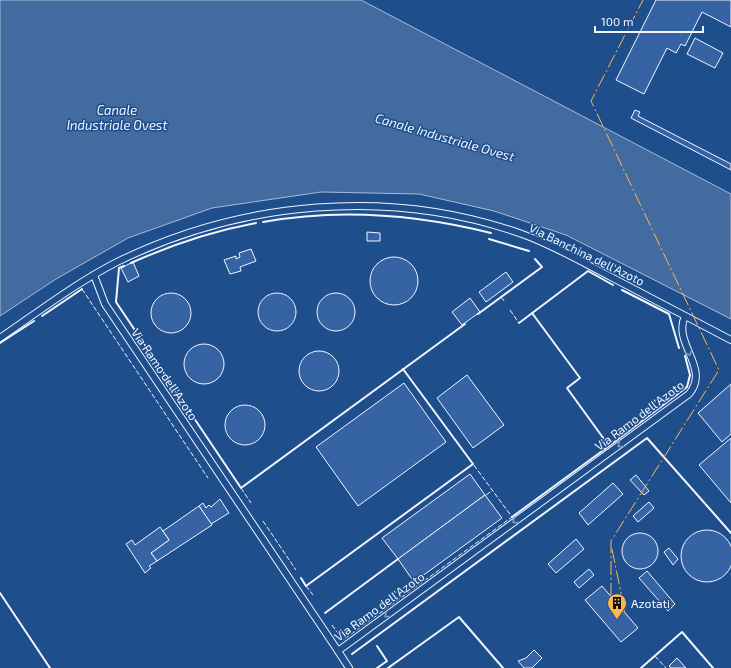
<svg xmlns="http://www.w3.org/2000/svg" width="731" height="668" font-family="'Exo 2',sans-serif">
<style>
.water{fill:#446ba0;stroke:#a8bbd7}
.building{fill:#3563a3;stroke:#f2f6ff}
.lines{fill:none;stroke-linecap:round;stroke-linejoin:round}
.street-casing{stroke:#f2f6ff;stroke-width:8}
.street{stroke:#1f4e8c;stroke-width:6}
.fence{stroke:#f2f6ff;stroke-width:1;stroke-dasharray:5 2;stroke-linecap:butt}
.wall{stroke:#f2f6ff;stroke-width:2}
.power{stroke:#ffb74d;stroke-width:1;stroke-dasharray:14 3 2 3;stroke-linecap:butt}
.oneway{stroke:#7e9ac0}
.labels{text-anchor:middle;dominant-baseline:central;stroke-width:3;stroke-linejoin:round;paint-order:stroke}
.street-label{font-size:12px;fill:#f2f6ff;stroke:#1f4e8c}
.poi-label{font-size:12px;fill:#f2f6ff;stroke:#1f4e8c;text-anchor:start}
.water-label{font-size:13px;font-style:italic;fill:#f2f6ff;stroke:#1f4e8c}
</style>
<rect width="100%" height="100%" fill="#1f4e8c"/>
<path class="water" d="M0 0H361L731 194V319L566 235 494 211 419 194 321 192 212 208 128 238 56 279 0 316Z"/>
<g class="building">
<path d="M656 0H731V27L702 12 685 46 681 44 676 53 667 48 644 94 616 80Z"/>
<path d="M695 38 723 53 715 68 687 54Z"/>
<path d="M635 110 640 112 638 116 731 164V170L631 118Z"/>
<path d="M367 232 380 233V241H367Z"/>
<path d="M251 249 256 261 240 267 241 271 230 274 224 260 236 256V259L240 257 239 253Z"/>
<circle cx="394" cy="281" r="24"/>
<path d="M133 262 139 276 128 282 121 268Z"/>
<path d="M506 272 513 282 486 302 479 292Z"/>
<circle cx="277" cy="312" r="19"/>
<circle cx="336" cy="312" r="19"/>
<circle cx="171" cy="313" r="20"/>
<path d="M470 298 480 312 462 325 452 312Z"/>
<circle cx="204" cy="364" r="20"/>
<circle cx="319" cy="371" r="20"/>
<path d="M467 375 504 425 473 448 437 398Z"/>
<path d="M404 383 446 442 358 506 316 447Z"/>
<path d="M731 384V434L722 442 698 413Z"/>
<circle cx="245" cy="425" r="20"/>
<path d="M731 438V503L699 465Z"/>
<path d="M470 474 485 495 398 559 382 538Z"/>
<path d="M636 475 649 491 644 495 630 480Z"/>
<path d="M613 483 623 494 588 525 579 513Z"/>
<path d="M485 495 502 518 414 582 398 559Z"/>
<path d="M220 499 229 513 211 524 199 506 203 503 206 508 209 505 211 507Z"/>
<path d="M649 502 654 508 638 522 633 516Z"/>
<path d="M199 506 212 525 157 561 151 553 169 540 163 531Z"/>
<path d="M160 527 169 540 151 553 157 561 149 566 151 568 145 573 126 544 132 540 135 545Z"/>
<circle cx="707" cy="556" r="26"/>
<circle cx="640" cy="551" r="18"/>
<path d="M576 539 584 549 556 573 548 564Z"/>
<path d="M669 548 678 559 673 565 664 552Z"/>
<path d="M589 569 594 575 579 588 574 582Z"/>
<path d="M647 571 675 604 668 611 639 578Z"/>
<path d="M602 586 638 628 621 642 585 600Z"/>
<path d="M534 650 542 658 532 668H524L518 661 526 658Z"/>
<path d="M677 658 686 668H671L669 666Z"/>
</g>
<g class="lines">
<g class="street-casing">
<g id="street">
<path d="M94 275 105 304 338 651 689 394C711 368 672 343 685 316"/>
<path d="M0 338C38 312 76 283 117 262 241 201 390 187 522 234 553 245 582 262 611 277 651 298 691 319 731 340"/>
<path d="M338 651 349 668"/>
</g>
</g>
<use href="#street" class="street"/>
<g class="fence">
<path d="M82 289 208 478"/>
<path d="M501 297 505 302"/>
<path d="M510 310 519 323"/>
<path d="M241 488 251 503"/>
<path d="M486 495 492 491"/>
<path d="M263 521 296 570"/>
<path d="M306 586 313 595"/>
<path d="M332 625 343 640 512 517 473 464"/>
<path d="M655 656 666 668"/>
</g>
<g class="wall">
<path d="M263 222C340 208 415 214 491 233"/>
<path d="M489 239 529 251"/>
<path d="M131 263C171 245 213 231 256 223"/>
<path d="M124 266 119 268 116 302 241 488 465 324"/>
<path d="M622 290 669 314 679 348"/>
<path d="M532 313 580 378 567 388 609 446 687 387 690 375 685 356"/>
<path d="M478 314 542 267 535 259"/>
<path d="M42 316 82 289"/>
<path d="M519 323 588 271 613 285"/>
<path d="M0 343 34 321"/>
<path d="M512 517 609 446"/>
<path d="M301 578 306 586 473 464 403 369"/>
<path d="M0 593 50 668"/>
<path d="M325 613 398 559"/>
<path d="M352 654 647 438 731 533"/>
<path d="M377 668 387 661 377 646"/>
<path d="M388 668 459 617 503 668"/>
<path d="M641 668 682 632 713 668"/>
</g>
<g class="power">
<path d="M612 549 625 613"/>
<path d="M611 597V541L719 370 591 101 643 0"/>
</g>
</g>
<defs><path id="oneway-chevron" d="M-2-3.5L2.5 0L-2 3.5" fill="none" stroke-width="1.6" stroke-linecap="round" stroke-linejoin="round"/></defs>
<g class="oneway">
<use href="#oneway-chevron" transform="translate(689 353) rotate(69)"/>
<use href="#oneway-chevron" transform="translate(620 445) rotate(144)"/>
<use href="#oneway-chevron" transform="translate(515 521) rotate(144)"/>
<use href="#oneway-chevron" transform="translate(387 615) rotate(144)"/>
</g>
<defs>
<g id="building-pin" transform="scale(1)"><path d="M0 17L-7.5 6A9.5 9.5 0 1 1 7.5 6Z" fill="#ffb74d" stroke="#1f4e8c"/><path d="M-4-6H4V6H1V3H-1V6H-4ZM-2.5-4.3h1.7v1.8h-1.7ZM.8-4.3h1.7v1.8H.8ZM-2.5-1h1.7V.8h-1.7ZM.8-1h1.7V.8H.8Z" fill="#111"/></g>
</defs>
<g fill-rule="evenodd">
<use href="#building-pin" x="617" y="603"/>
</g>
<g class="labels">
<g class="street-label">
<text transform="translate(587 254) rotate(26)">Via Banchina dell'Azoto</text>
<text transform="translate(165 374) rotate(56)">Via Ramo dell'Azoto</text>
<text transform="translate(639 415) rotate(-37)">Via Ramo dell'Azoto</text>
<text transform="translate(379 606) rotate(-36)">Via Ramo dell'Azoto</text>
</g>
<g class="poi-label">
<text x="631" y="603">Azotati</text>
</g>
<g class="water-label">
<text x="117" y="110">Canale<tspan x="117" dy="15">Industriale Ovest</tspan></text>
<text transform="translate(445 137) rotate(16)">Canale Industriale Ovest</text>
</g>
</g>
<path d="M595 26v6h108v-6" fill="none" stroke="#f2f6ff" stroke-width="2"/>
<text x="601" y="26" font-size="12" fill="#f2f6ff" stroke="#1f4e8c" stroke-width="3" paint-order="stroke">100 m</text>
</svg>
